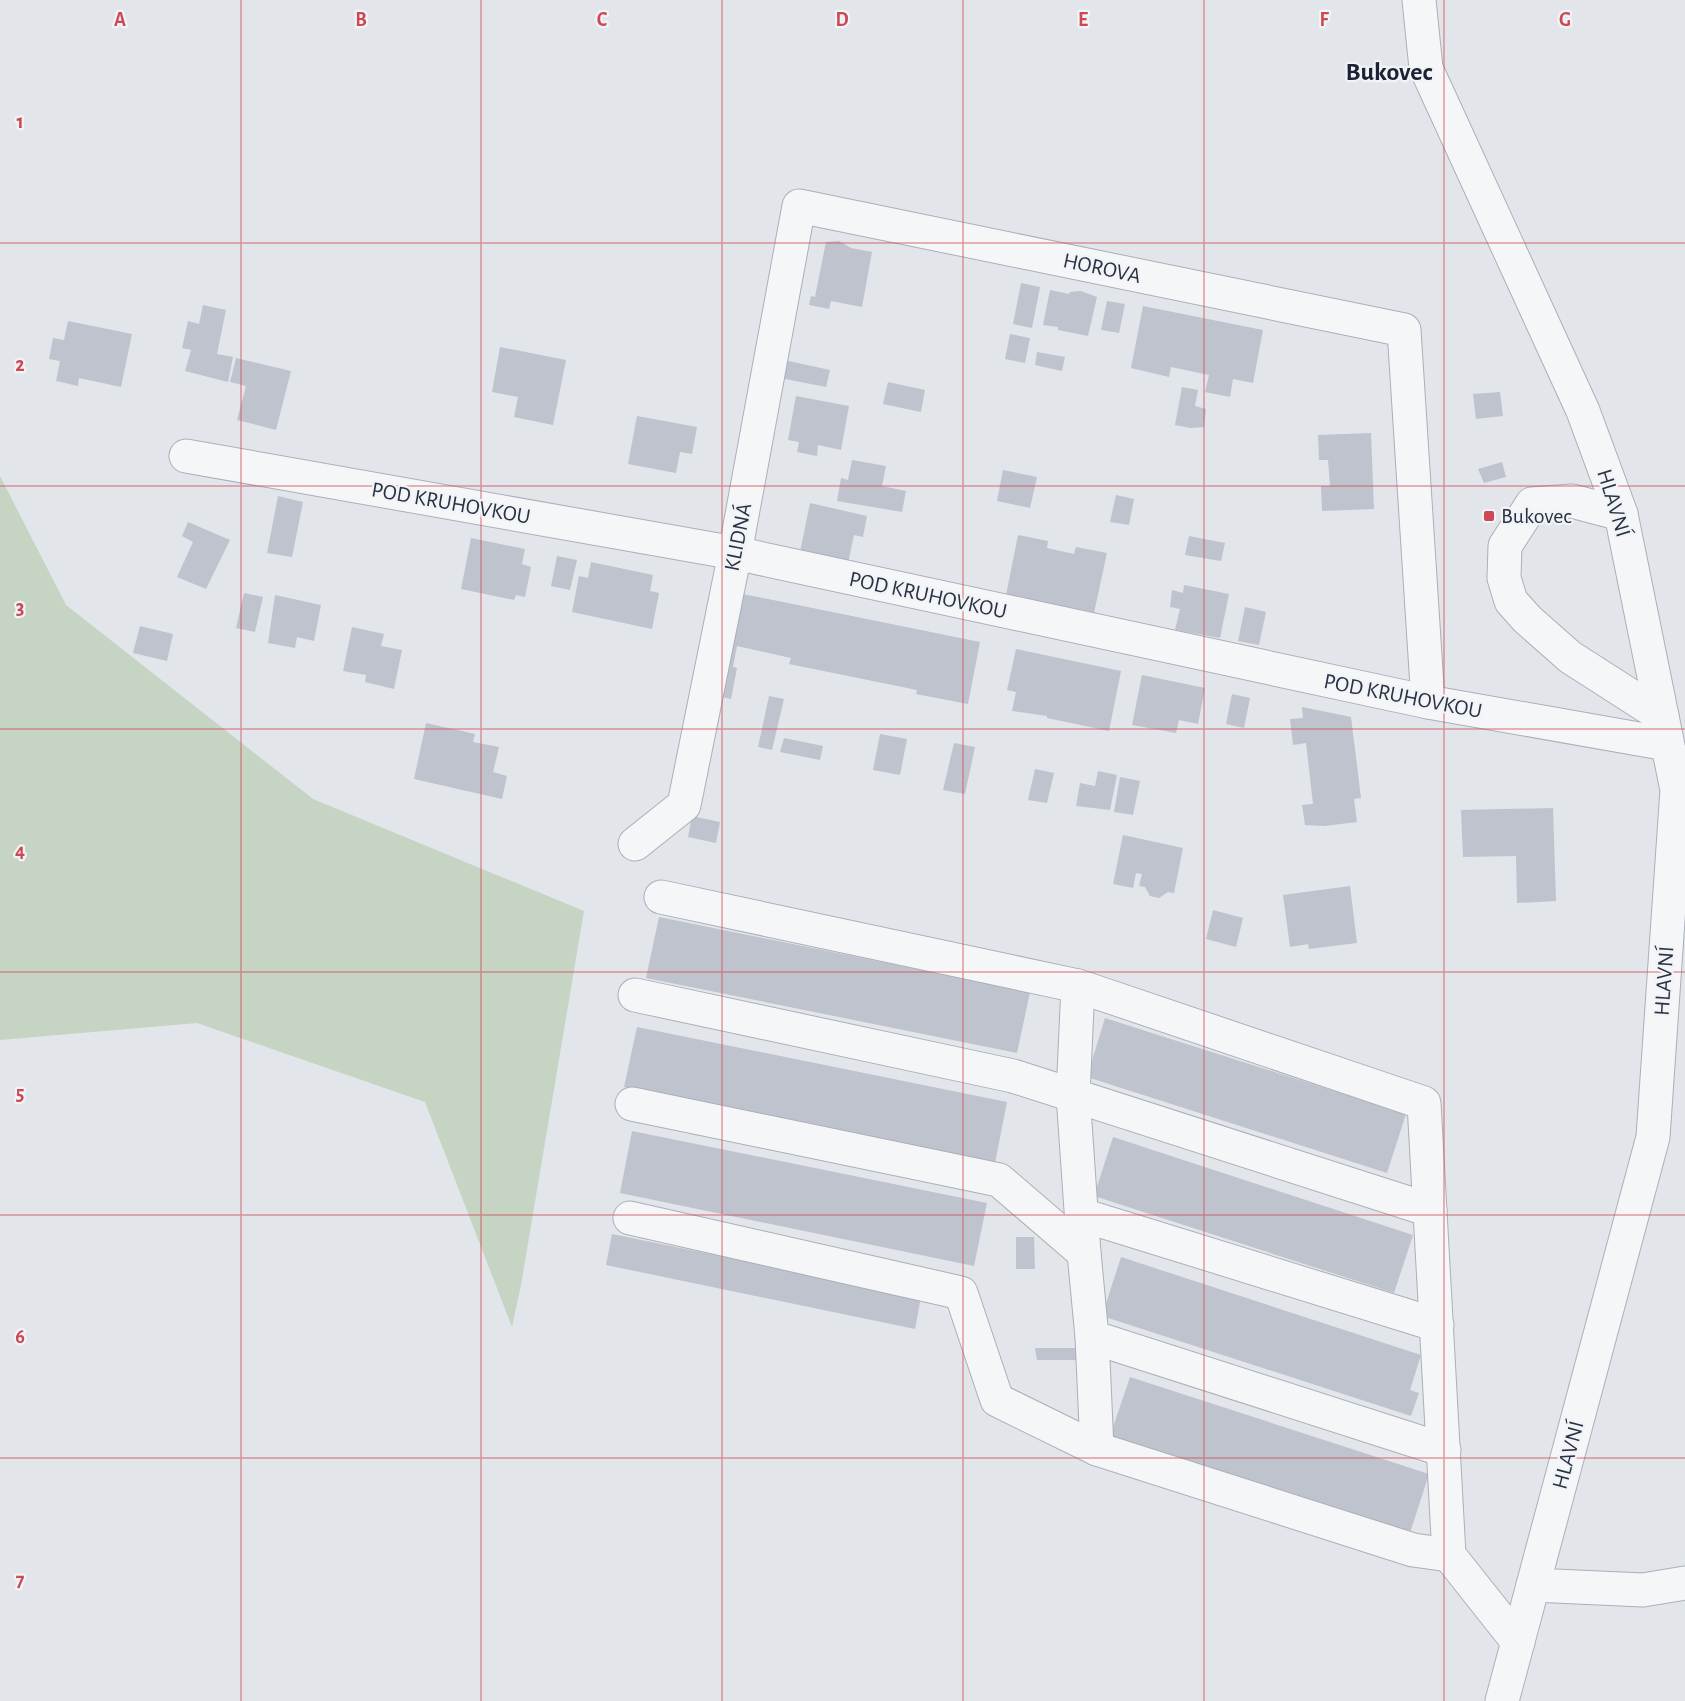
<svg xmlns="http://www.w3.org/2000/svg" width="1685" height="1701" font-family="'Alegreya Sans',sans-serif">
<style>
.green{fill:#c6d4c3}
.building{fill:#bfc3cd}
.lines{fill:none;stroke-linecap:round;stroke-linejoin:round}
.minor-casing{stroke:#abafb8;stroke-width:35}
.minor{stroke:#f5f6f8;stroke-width:33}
.grid{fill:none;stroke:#ce4854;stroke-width:1.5;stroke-opacity:0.55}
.poi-dot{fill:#ce4854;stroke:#f1f4f7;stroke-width:2}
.labels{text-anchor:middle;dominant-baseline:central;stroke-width:4.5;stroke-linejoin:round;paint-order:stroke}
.street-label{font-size:22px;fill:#2a3142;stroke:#f1f4f7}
.poi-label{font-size:22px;fill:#2a3142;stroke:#f1f4f7;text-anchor:start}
.quarter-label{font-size:26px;font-weight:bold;fill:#1c2233;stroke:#f1f4f7}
.grid-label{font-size:20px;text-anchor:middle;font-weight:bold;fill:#ce4854;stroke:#f1f4f7;stroke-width:4.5;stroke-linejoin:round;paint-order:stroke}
</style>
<rect width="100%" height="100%" fill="#e2e5ea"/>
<path class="green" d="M0 476 66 605 313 799 584 911 521 1285 512 1327 425 1102 197 1023 0 1040Z"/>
<g class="building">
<path d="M839 241 851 248 872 252 862 307 831 301 829 309 809 305 811 296 815 297 826 242Z"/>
<path d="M1021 283 1040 287 1032 328 1013 324Z"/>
<path d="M1050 290 1069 294 1070 292 1081 291 1097 297 1088 336 1058 330V327L1043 325Z"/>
<path d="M1107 301 1125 304 1119 333 1101 330Z"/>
<path d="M203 305 226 310 217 354 233 357 228 382 185 371 191 350 182 348 188 321 199 324Z"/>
<path d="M1143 306 1263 330 1253 383 1233 379 1230 397 1205 392 1209 375 1171 367 1169 377 1131 368Z"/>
<path d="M68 321 132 334 121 387 79 378 78 386 56 381 60 361 49 359 53 338 64 340Z"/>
<path d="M1010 334 1030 338 1025 363 1005 359Z"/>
<path d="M500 347 566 360 553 425 514 417 518 397 492 392Z"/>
<path d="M1037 352 1065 357 1062 371 1035 365Z"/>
<path d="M236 358 291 371 276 430 237 420 246 386 230 382Z"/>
<path d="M784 360 830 370 826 387 780 378Z"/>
<path d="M888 382 925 390 921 412 883 404Z"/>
<path d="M1182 387 1198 390 1195 406 1206 409 1204 427 1190 428 1175 425Z"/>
<path d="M1500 392 1503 416 1476 419 1473 394Z"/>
<path d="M796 396 849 406 841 450 818 445 817 456 797 452 799 442 788 440Z"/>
<path d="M637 416 697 427 692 454 680 452 676 473 628 464Z"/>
<path d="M1371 433 1374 509 1322 511 1321 486H1330L1328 460H1319L1318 435Z"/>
<path d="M852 460 886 466 882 486 906 491 902 512 837 501 841 478 848 480Z"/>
<path d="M1502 462 1506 477 1484 483 1478 469Z"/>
<path d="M1003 470 1037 477 1030 508 997 501Z"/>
<path d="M1116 495 1134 499 1129 525 1110 522Z"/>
<path d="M278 496 303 502 292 557 267 553Z"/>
<path d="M810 503 867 516 863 537 854 535 848 563 800 552Z"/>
<path d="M188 522 230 540 206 589 177 577 193 542 182 536Z"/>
<path d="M1018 535 1048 541 1047 548 1074 554 1076 547 1107 553 1094 613 1006 595Z"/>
<path d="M1189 536 1225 543 1221 561 1185 555Z"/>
<path d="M471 538 525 549 522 564 531 567 525 597 516 595 514 600 461 589Z"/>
<path d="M557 556 577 560 570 590 551 586Z"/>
<path d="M591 562 653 575 650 591 659 593 652 629 572 612 579 576 588 578Z"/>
<path d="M1184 585 1229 594 1220 638 1175 630 1180 609 1170 607 1172 590 1183 593Z"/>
<path d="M244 593 263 597 255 632 236 628Z"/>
<path d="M738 593 980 642 968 704 916 694 917 690 789 664 791 658 737 646 733 667 737 668 731 699 717 696Z"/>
<path d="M275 595 321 605 314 641 297 637 295 648 268 643Z"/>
<path d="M1245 607 1266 612 1259 645 1238 641Z"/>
<path d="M140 626 173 634 167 661 133 653Z"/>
<path d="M352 627 384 634 381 646 402 650 394 689 365 682 366 675 343 671Z"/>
<path d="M1016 649 1121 671 1109 731 1047 718V716L1012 711 1016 692 1007 690Z"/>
<path d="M1142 675 1205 688 1198 724 1179 720 1176 733 1132 725Z"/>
<path d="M1232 694 1250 698 1244 728 1226 724Z"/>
<path d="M769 696 784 699 772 750 758 747Z"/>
<path d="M1302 707 1351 717 1361 798 1354 799 1357 822 1324 826 1305 825 1302 805 1313 804 1306 743 1293 745 1290 719 1303 718Z"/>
<path d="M426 723 475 734 473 742 499 747 493 772 507 776 502 799 414 779Z"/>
<path d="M880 734 907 739 900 775 873 770Z"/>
<path d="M784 738 823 746 820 760 780 752Z"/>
<path d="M954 743 975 747 965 794 943 790Z"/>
<path d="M1035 769 1054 773 1047 803 1028 800Z"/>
<path d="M1098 771 1117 775 1110 810 1076 806 1080 783 1095 786Z"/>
<path d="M1120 777 1140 781 1133 815 1114 812Z"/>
<path d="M1553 808 1556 901 1517 903 1516 856 1463 857 1461 810Z"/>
<path d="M692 816 720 822 716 843 688 837Z"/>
<path d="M1123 835 1183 848 1174 893 1168 892 1159 898 1150 896 1145 887 1139 886 1142 874 1136 873 1133 888 1113 884Z"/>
<path d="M1350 886 1357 943 1309 949 1308 944 1290 947 1283 895Z"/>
<path d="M1213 910 1243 918 1236 947 1206 939Z"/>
<path d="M659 917 1030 992 1017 1053 646 978Z"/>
<path d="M1105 1018 1406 1114 1387 1173 1087 1077Z"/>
<path d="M637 1027 1007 1102 995 1163 624 1087Z"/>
<path d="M632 1131 987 1203 974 1266 620 1193Z"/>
<path d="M1113 1137 1413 1235 1394 1293 1094 1196Z"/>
<path d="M612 1234 921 1297 915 1329 606 1265Z"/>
<path d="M1016 1237H1034L1035 1269H1016Z"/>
<path d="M1121 1257 1421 1355 1410 1390 1419 1393 1411 1416 1102 1316Z"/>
<path d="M1035 1348H1076V1360H1037Z"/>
<path d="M1130 1377 1429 1474 1410 1533 1110 1436Z"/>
</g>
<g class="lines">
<g class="minor-casing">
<g id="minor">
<path d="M1419 0 1426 68 1583 411 1621 514 1677 790 1653 1137 1502 1701"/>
<path d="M186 456 735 553 1428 702 1667 744"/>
<path d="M1621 514 1572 501 1532 504 1505 546 1504 578 1511 601 1527 619 1570 657 1662 716"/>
<path d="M635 844 684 805 735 553 799 206 1404 330 1428 702"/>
<path d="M661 897 1078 986 1424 1103 1449 1555 1518 1642"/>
<path d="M1078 986 1073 1095 1084 1253 1092 1337 1444 1450"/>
<path d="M635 995 1013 1076 1430 1210"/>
<path d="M632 1104 999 1180 1084 1253"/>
<path d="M1082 1215 1437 1325"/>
<path d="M630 1218 961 1293 997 1400 1097 1449 1413 1550 1449 1555"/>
<path d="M1092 1337 1097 1449"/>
<path d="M1533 1585 1643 1590 1685 1583"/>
</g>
</g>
<use href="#minor" class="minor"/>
</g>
<path class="grid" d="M241 0V1701M481 0V1701M722 0V1701M963 0V1701M1204 0V1701M1444 0V1701M0 243H1685M0 486H1685M0 729H1685M0 972H1685M0 1215H1685M0 1458H1685"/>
<rect class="poi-dot" x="1483" y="510" width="12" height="12" rx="3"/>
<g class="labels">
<g class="street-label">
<text transform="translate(1102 268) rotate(12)">HOROVA</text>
<text transform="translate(451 503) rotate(10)">POD KRUHOVKOU</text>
<text transform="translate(1614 503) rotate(73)">HLAVNÍ</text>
<text transform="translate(738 537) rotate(-79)">KLIDNÁ</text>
<text transform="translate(928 595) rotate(12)">POD KRUHOVKOU</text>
<text transform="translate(1403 696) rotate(11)">POD KRUHOVKOU</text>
<text transform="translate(1664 981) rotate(-86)">HLAVNÍ</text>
<text transform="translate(1568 1455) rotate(-75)">HLAVNÍ</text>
</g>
<g class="poi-label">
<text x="1501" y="516">Bukovec</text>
</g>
<g class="quarter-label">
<text x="1389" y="72">Bukovec</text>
</g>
</g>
<g class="grid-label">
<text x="120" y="26">A</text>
<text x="361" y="26">B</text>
<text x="602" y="26">C</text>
<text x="842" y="26">D</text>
<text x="1083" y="26">E</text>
<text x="1324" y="26">F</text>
<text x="1565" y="26">G</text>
<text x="20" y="128">1</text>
<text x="20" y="371">2</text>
<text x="20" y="614">3</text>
<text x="20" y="857">4</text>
<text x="20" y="1100">5</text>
<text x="20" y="1343">6</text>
<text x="20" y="1586">7</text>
</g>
</svg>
